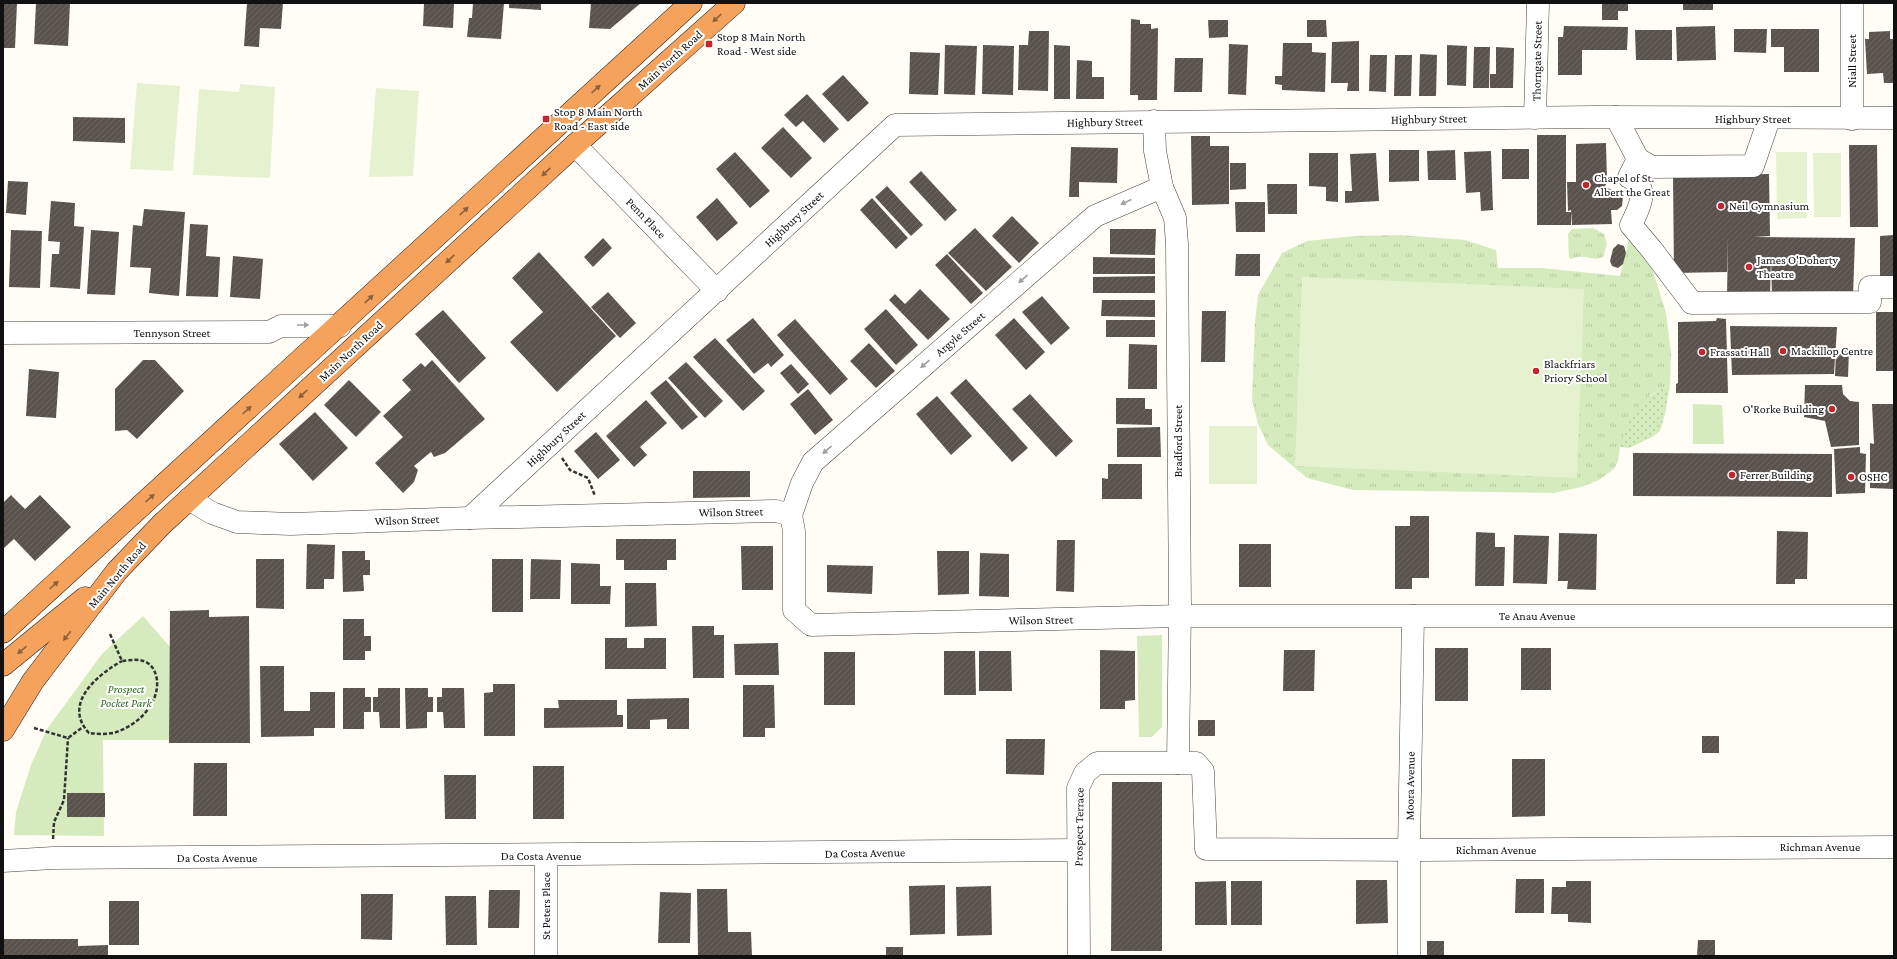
<svg xmlns="http://www.w3.org/2000/svg" width="1897" height="959" font-family="'Crimson Pro',serif">
<style>
.grass{fill:url(#grass-tufts)}
.park{fill:#d5ebbd}
.garden{fill:url(#garden-dots)}
.pitch{fill:#e6f2cf}
.building{fill:url(#building-hatch)}
.lines{fill:none;stroke-linecap:round;stroke-linejoin:round}
.minor-casing{stroke:#444;stroke-width:23}
.highway-casing{stroke:#222;stroke-width:23}
.path{stroke:#333;stroke-width:2.5;stroke-dasharray:4 2;stroke-linecap:butt}
.minor{stroke:#fff;stroke-width:22}
.highway{stroke:#f5a25d;stroke-width:22}
.oneway{fill:#8e613b}
.oneway2{fill:#a0a0a0}
.poi-dot{fill:#c4262e;stroke:#fff;stroke-width:1.5}
.labels{text-anchor:middle;dominant-baseline:central;stroke-width:4;stroke-linejoin:round;paint-order:stroke}
.poi-label{font-size:12px;fill:#111;stroke:#fff;text-anchor:start}
.street-label{font-size:12px;fill:#111;stroke:#fff}
.park-label{font-size:12px;font-style:italic;fill:#2f6b1f;stroke:#fff}
</style>
<defs>
<pattern id="grass-tufts" width="24" height="20" patternUnits="userSpaceOnUse"><rect width="24" height="20" fill="#d5ebbd"/><path d="M3 7l-1-3M5 7V3M7 7l1-3M15 17l-1-3M17 17v-4M19 17l1-3" fill="none" stroke="#b6c8a1"/></pattern>
<pattern id="garden-dots" width="8" height="8" patternUnits="userSpaceOnUse"><rect width="8" height="8" fill="#d5ebbd"/><path d="M2 2h.1M6 6h.1" fill="none" stroke="#b6c8a1" stroke-width="1.8" stroke-linecap="round"/></pattern>
<pattern id="building-hatch" width="6" height="6" patternUnits="userSpaceOnUse"><rect width="6" height="6" fill="#5a524d"/><path d="M-1 1l2-2M0 6l6-6M5 7l2-2" fill="none" stroke="#6d6662"/></pattern>
</defs>
<rect width="100%" height="100%" fill="#fffdf5"/>
<g class="grass">
<path d="M1593 228 1604 234 1607 244 1603 257C1593 262 1582 253 1572 259L1569 258 1568 234 1572 229Z"/>
<path d="M1400 235 1465 240 1496 250 1498 268H1542L1620 276 1629 240 1641 245 1649 258 1666 313 1671 353 1670 385 1650 395 1620 447 1618 461 1614 469 1599 480 1581 487 1554 493 1353 490 1307 478 1268 445 1258 424 1252 400 1255 321 1258 295 1282 253 1307 241 1355 236Z"/>
</g>
<g class="park">
<path d="M1693 404 1722 405 1724 444H1693Z"/>
<path d="M143 616 170 647 169 740H103L104 836 14 835 16 812 31 765 47 729 102 654Z"/>
<path d="M1162 635V727L1152 737H1139L1137 636Z"/>
</g>
<path class="garden" d="M1670 385 1665 414 1660 431 1652 437 1629 448 1620 447C1629 412 1638 400 1670 385Z"/>
<g class="pitch">
<path d="M137 83 180 86 173 171 130 169Z"/>
<path d="M240 84 275 87 270 178 193 175 199 89 239 92Z"/>
<path d="M376 88 419 91 413 176 369 177Z"/>
<path d="M1776 152H1807V218L1777 219Z"/>
<path d="M1813 153H1841V217H1814Z"/>
<path d="M1302 277 1584 289 1577 478 1295 466Z"/>
<rect x="1209" y="426" width="48" height="58"/>
</g>
<g class="building">
<path d="M3 3H17L15 48H3Z"/>
<path d="M36 3H70L68 46 34 44Z"/>
<path d="M247 3H283L281 29 260 28 259 47 244 46Z"/>
<path d="M424 3H454L453 28 423 26Z"/>
<path d="M473 3H504L501 39 467 37 469 18H472Z"/>
<path d="M509 3H541V10L509 8Z"/>
<path d="M591 3H641L610 29 589 28Z"/>
<path d="M1602 3H1628V11H1618V20H1602Z"/>
<rect x="1683" y="3" width="30" height="7"/>
<path d="M1131 19 1140 20V24H1151V29L1158 28 1157 100H1138V95H1130Z"/>
<path d="M1208 20H1228V37L1209 38Z"/>
<path d="M1307 20H1326L1327 37H1307Z"/>
<path d="M1564 26 1628 27 1627 50H1582V75H1558V37H1563Z"/>
<path d="M1715 26 1716 60 1677 61 1676 27Z"/>
<path d="M1734 29H1767L1766 53 1734 52Z"/>
<path d="M1771 29H1819V72H1784V47H1771Z"/>
<path d="M1635 30H1672V60H1636Z"/>
<path d="M1029 31H1049L1048 91 1018 90 1019 45H1028Z"/>
<path d="M1890 31V39H1894V83H1884L1883 73 1867 74 1865 39H1869V32Z"/>
<path d="M1359 41V91H1347L1348 83H1331L1332 42Z"/>
<path d="M1283 43H1312V52L1326 53 1325 92 1282 90V85L1275 84V76H1282Z"/>
<path d="M1229 44 1248 45 1246 95 1228 94Z"/>
<path d="M945 45 977 46 975 95 944 94Z"/>
<path d="M983 45 1014 46 1013 95 982 94Z"/>
<path d="M1054 45 1070 46V99H1054Z"/>
<path d="M1447 45 1467 46 1466 86 1447 85Z"/>
<path d="M1474 47H1490L1489 88H1473Z"/>
<path d="M1496 47 1514 48 1513 88H1490V74H1496Z"/>
<path d="M910 52 940 53 938 95 909 94Z"/>
<path d="M1420 54 1437 55 1436 96H1419Z"/>
<path d="M1370 55H1387L1386 92 1369 91Z"/>
<path d="M1395 55H1412L1411 96H1394Z"/>
<path d="M1175 58H1203L1202 92H1174Z"/>
<path d="M1077 60 1092 61V77H1104V99H1076Z"/>
<path d="M843 75 869 103 848 122 822 94Z"/>
<path d="M807 94 839 129 824 143 803 121 796 127 784 115Z"/>
<path d="M73 117 125 118V143L73 141Z"/>
<path d="M783 127 812 158 791 178 761 148Z"/>
<path d="M1537 135H1566V212H1571V225H1537Z"/>
<path d="M1191 136H1210V146H1229V204L1192 205Z"/>
<path d="M1606 143 1607 182 1604 188 1611 189V191L1620 194 1623 197 1622 206 1617 210H1611L1612 224 1572 225 1571 210 1568 211 1567 182H1576V144Z"/>
<path d="M1849 145H1877L1878 227H1850Z"/>
<path d="M1071 147 1118 148 1117 183 1079 182V197H1069Z"/>
<rect x="1502" y="149" width="27" height="30"/>
<path d="M1389 150H1419V181L1389 182Z"/>
<path d="M1455 150 1456 180H1428L1427 151Z"/>
<path d="M1491 151 1493 210 1481 211 1480 192 1466 193 1464 152Z"/>
<path d="M735 152 770 191 750 208 716 169Z"/>
<path d="M1309 153H1338V202L1326 201V187L1309 186Z"/>
<path d="M1376 153 1379 201 1345 203V191H1352L1350 154Z"/>
<path d="M1230 163H1246V189L1230 190Z"/>
<path d="M921 171 957 210 945 221 909 182Z"/>
<path d="M1769 174 1770 236 1754 237 1855 238 1853 297H1772L1771 257 1770 297 1727 298 1728 237 1727 272 1674 273 1673 175Z"/>
<path d="M8 181 28 182 26 215 6 213Z"/>
<path d="M1267 184H1297V214H1268Z"/>
<path d="M887 186 923 225 911 236 875 197Z"/>
<path d="M717 198 738 223 717 241 696 217Z"/>
<path d="M872 198 908 238 896 249 860 210Z"/>
<path d="M51 201 75 203 74 226 84 227 80 289 50 287 52 254H59L60 242 48 241Z"/>
<path d="M1235 202H1265V232H1236Z"/>
<path d="M144 209 185 212 179 296 149 293 151 268 130 267 133 225 142 226Z"/>
<path d="M1012 216 1039 243 1019 263 992 236Z"/>
<path d="M190 224 208 225 206 256 220 257 218 297 186 296Z"/>
<path d="M975 228 1012 267 986 291 948 253Z"/>
<path d="M1110 229H1156L1155 255 1110 254Z"/>
<path d="M11 230 42 231 40 288 9 287Z"/>
<path d="M91 230 119 232 115 295 87 294Z"/>
<path d="M1894 235V280H1880V236Z"/>
<path d="M603 238 612 248 593 267 584 257Z"/>
<path d="M1618 244 1624 246 1626 253 1623 264 1618 268 1612 266 1610 261 1613 249Z"/>
<path d="M539 252 616 336 557 392 510 342 543 312 512 278Z"/>
<path d="M947 254 983 293 971 304 935 265Z"/>
<path d="M1236 254H1260V276H1235Z"/>
<path d="M233 256 263 259 260 299 230 297Z"/>
<path d="M1093 257 1155 258V274H1093Z"/>
<path d="M1155 276V293H1093V277Z"/>
<path d="M920 289 950 319 928 340 889 300 895 294 905 304Z"/>
<path d="M608 292 636 323 620 338 591 307Z"/>
<path d="M1042 296 1070 328 1051 345 1022 312Z"/>
<path d="M1102 300H1155V317L1101 316Z"/>
<path d="M886 309 918 345 896 365 864 329Z"/>
<path d="M443 310 486 358 459 383 415 334Z"/>
<path d="M1202 311H1226L1225 362H1201Z"/>
<rect x="1876" y="312" width="18" height="59"/>
<path d="M753 318 784 355 771 367 768 363 754 374 726 340Z"/>
<path d="M1014 318 1045 352 1026 370 995 335Z"/>
<path d="M1717 318 1726 319 1728 393H1676V384L1678 383V322L1716 321Z"/>
<path d="M795 319 848 379 830 395 777 335Z"/>
<rect x="1106" y="320" width="49" height="17"/>
<path d="M1730 326 1837 327 1834 374 1732 375Z"/>
<path d="M715 338 765 391 743 411 693 357Z"/>
<path d="M869 343 895 371 876 388 850 361Z"/>
<path d="M1129 344 1157 345V389H1128Z"/>
<path d="M1836 350H1849L1848 377 1835 376Z"/>
<path d="M143 360H155L184 391 137 439 127 430 115 431V389Z"/>
<path d="M432 360 485 419 445 453 434 457 431 452 414 466 418 470 414 482 403 493 375 463 403 437 383 416 411 390 402 380 421 363 425 367Z"/>
<path d="M686 362 723 401 705 418 668 378Z"/>
<path d="M791 364 809 384 798 394 780 373Z"/>
<path d="M29 369 59 372 56 418 26 416Z"/>
<path d="M966 379 1028 448 1012 462 950 393Z"/>
<path d="M349 380 381 412 356 437 324 405Z"/>
<path d="M666 380 698 417 682 430 650 393Z"/>
<path d="M1805 385H1842L1843 394 1850 401 1859 402V445L1831 447 1825 421 1804 417Z"/>
<path d="M808 389 833 420 815 435 790 404Z"/>
<path d="M1030 394 1073 441 1056 457 1012 409Z"/>
<path d="M937 396 972 436 951 455 916 414Z"/>
<path d="M1116 398H1145V409H1152V425L1116 424Z"/>
<path d="M646 400 667 423 640 447 647 455 634 467 606 436Z"/>
<path d="M1872 404H1894V489L1870 488V443L1874 444Z"/>
<path d="M315 412 348 448 313 481 279 444Z"/>
<path d="M1160 427 1161 457H1117V428Z"/>
<path d="M596 432 620 460 598 479 574 451Z"/>
<path d="M1860 447V453L1866 454 1865 493 1836 494 1834 449Z"/>
<path d="M1633 453 1832 454V497L1633 496Z"/>
<path d="M1108 464H1142V499H1102V478L1108 479Z"/>
<path d="M693 471H750V497L693 498Z"/>
<path d="M11 495 25 509 40 495 71 527 35 561 14 539 3 549V503Z"/>
<path d="M1410 516H1429V578H1412V589H1395V526H1410Z"/>
<path d="M1777 531 1808 532 1807 579H1795V584H1776Z"/>
<path d="M1476 532 1495 533V547H1505L1504 586H1475Z"/>
<path d="M1559 533 1597 534 1596 590 1567 589 1568 581H1558Z"/>
<path d="M1514 535 1549 536 1547 584 1513 583Z"/>
<path d="M616 539H676V560H667V570H624V560H616Z"/>
<path d="M1057 540H1075L1074 592 1056 591Z"/>
<path d="M307 544 335 545 334 579H324V589H306Z"/>
<rect x="1239" y="544" width="32" height="43"/>
<path d="M741 546H773V590H742Z"/>
<path d="M342 551H365V560H370V575H363L364 591 343 592Z"/>
<path d="M937 551H969V594L938 595Z"/>
<path d="M980 553 1009 554V597L979 596Z"/>
<path d="M256 559H284V609L256 608Z"/>
<rect x="492" y="559" width="31" height="53"/>
<path d="M531 559 561 560 560 599H530Z"/>
<path d="M571 563 600 564V586H611L610 604H571Z"/>
<path d="M827 565 873 566 872 594 827 592Z"/>
<path d="M625 583H656L657 626 625 627Z"/>
<path d="M209 610V617L249 616 250 743H169L170 611Z"/>
<path d="M343 619H364V636H371V651H365V660H343Z"/>
<path d="M692 626H714V635H724V678H693Z"/>
<path d="M605 638H627V648H644V638H666V669H605Z"/>
<path d="M778 643 779 675H735L734 644Z"/>
<rect x="1435" y="648" width="33" height="53"/>
<rect x="1521" y="648" width="30" height="42"/>
<path d="M1100 650 1135 651V700L1125 701V709H1100Z"/>
<path d="M1284 650H1315L1314 691H1283Z"/>
<path d="M944 651H975L976 695H944Z"/>
<path d="M979 651H1011L1012 691H979Z"/>
<rect x="824" y="652" width="31" height="53"/>
<path d="M260 666H284V711H310V692H335V728H314V736L261 737Z"/>
<path d="M493 684H515V736H484V693L493 692Z"/>
<path d="M743 685H774L775 728H765V737H743Z"/>
<path d="M343 688H365V697H371V712H364V729H343Z"/>
<path d="M378 688H400V728H380L379 712H373V697H378Z"/>
<path d="M405 688H428V697H433V712H427V728L406 729Z"/>
<path d="M442 688H464L465 728H444L443 712H437V697H442Z"/>
<path d="M689 698V729H667V719L650 720V729H627V699Z"/>
<path d="M558 700H617V715H623V727L544 728V708H559Z"/>
<rect x="1198" y="720" width="17" height="16"/>
<rect x="1702" y="736" width="17" height="17"/>
<path d="M1006 739H1045L1044 775 1006 774Z"/>
<path d="M1512 759H1545V816L1512 817Z"/>
<path d="M194 763H227V816H193Z"/>
<rect x="533" y="766" width="31" height="53"/>
<path d="M444 775H476V819H445Z"/>
<path d="M1112 782H1162V951H1111Z"/>
<rect x="67" y="793" width="38" height="24"/>
<path d="M1516 879H1544V913H1515Z"/>
<path d="M1356 880H1387L1388 923 1356 924Z"/>
<path d="M1226 881 1227 925H1195V882Z"/>
<rect x="1231" y="881" width="31" height="44"/>
<path d="M1566 881H1591V923L1568 922V914H1551L1552 887H1566Z"/>
<path d="M945 885V934L910 935 909 886Z"/>
<path d="M991 886 992 935 957 936 956 887Z"/>
<path d="M697 889H727L728 932H751L752 956H698Z"/>
<path d="M489 890H520L519 928H488Z"/>
<path d="M660 892 691 893 690 943H658Z"/>
<path d="M361 894H393L392 940 361 939Z"/>
<path d="M445 896H476L477 945H446Z"/>
<rect x="109" y="901" width="30" height="44"/>
<path d="M3 939H78V946L108 945V956H3Z"/>
<path d="M1698 940H1715V956H1697Z"/>
<rect x="1427" y="941" width="17" height="15"/>
<rect x="886" y="947" width="17" height="9"/>
</g>
<g class="lines">
<g class="minor-casing">
<g id="minor">
<path d="M1852 3V119"/>
<path d="M1616 117 1638 159 1652 167 1753 166 1769 119"/>
<path d="M1535 118 1538 3"/>
<path d="M1154 121 1155 151 1162 187 1175 218 1177 244 1180 606 1178 763"/>
<path d="M575 145 717 291"/>
<path d="M1638 159 1629 177C1651 188 1639 208 1631 225L1652 250 1692 303 1870 302V287H1894"/>
<path d="M3 333 269 332 281 326H340"/>
<path d="M189 499 212 513 237 522 291 524 470 518 776 511 791 515 794 531V610L811 625 1180 616H1894"/>
<path d="M791 515 802 483 813 462 1095 216 1162 187"/>
<path d="M470 518 895 125 1594 117 1894 118"/>
<path d="M546 856V956"/>
<path d="M3 861 53 858 1078 850"/>
<path d="M1079 956 1078 788 1085 773 1097 763H1196L1203 771 1206 849 1422 850 1894 847"/>
<path d="M1409 956V850L1413 616"/>
</g>
</g>
<g class="highway-casing">
<g id="highway">
<path d="M3 632 691 3"/>
<path d="M3 665 85 598"/>
<path d="M3 730 33 681 117 571 162 524 575 145 734 3"/>
</g>
</g>
<g class="path">
<path d="M562 458 570 470 588 478 595 496"/>
<path d="M110 634 122 661C130 660 142 658 149 664 154 668 156 674 157 680 159 703 140 723 119 731 110 735 98 734 89 733 62 704 97 675 122 661"/>
<path d="M34 728 68 738 83 727"/>
<path d="M53 839 54 822 64 800 68 738"/>
</g>
<use href="#minor" class="minor"/>
<use href="#highway" class="highway"/>
</g>
<defs><path id="oneway-solid" d="M-6-.8H1V-3.2L6.5 0L1 3.2V.8H-6Z"/></defs>
<g class="oneway">
<use href="#oneway-solid" transform="translate(717 18) rotate(138)"/>
<use href="#oneway-solid" transform="translate(596 89) rotate(-42)"/>
<use href="#oneway-solid" transform="translate(546 172) rotate(137)"/>
<use href="#oneway-solid" transform="translate(464 211) rotate(-43)"/>
<use href="#oneway-solid" transform="translate(450 259) rotate(137)"/>
<use href="#oneway-solid" transform="translate(369 299) rotate(-43)"/>
<use href="#oneway-solid" transform="translate(303 394) rotate(137)"/>
<use href="#oneway-solid" transform="translate(247 410) rotate(-42)"/>
<use href="#oneway-solid" transform="translate(150 498) rotate(-42)"/>
<use href="#oneway-solid" transform="translate(54 585) rotate(-42)"/>
<use href="#oneway-solid" transform="translate(67 636) rotate(128)"/>
<use href="#oneway-solid" transform="translate(22 650) rotate(140)"/>
</g>
<g class="oneway2">
<use href="#oneway-solid" transform="translate(1126 202) rotate(156)"/>
<use href="#oneway-solid" transform="translate(1023 279) rotate(139)"/>
<use href="#oneway-solid" transform="translate(303 325)"/>
<use href="#oneway-solid" transform="translate(925 364) rotate(139)"/>
<use href="#oneway-solid" transform="translate(827 450) rotate(139)"/>
</g>
<g class="poi-dot">
<rect x="705" y="40" width="8" height="8" rx="2"/>
<rect x="542" y="115" width="8" height="8" rx="2"/>
<circle cx="1586" cy="185" r="4"/>
<circle cx="1721" cy="206" r="4"/>
<circle cx="1749" cy="267" r="4"/>
<circle cx="1783" cy="351" r="4"/>
<circle cx="1702" cy="352" r="4"/>
<circle cx="1536" cy="371" r="4"/>
<circle cx="1832" cy="409" r="4"/>
<circle cx="1732" cy="475" r="4"/>
<circle cx="1851" cy="477" r="4"/>
</g>
<g class="labels">
<g class="poi-label">
<text x="717" y="37">Stop 8 Main North<tspan x="717" dy="14">Road - West side</tspan></text>
<text x="554" y="112">Stop 8 Main North<tspan x="554" dy="14">Road - East side</tspan></text>
<text x="1594" y="178">Chapel of St.<tspan x="1594" dy="14">Albert the Great</tspan></text>
<text x="1729" y="206">Neil Gymnasium</text>
<text x="1757" y="260">James O'Doherty<tspan x="1757" dy="14">Theatre</tspan></text>
<text x="1791" y="351">Mackillop Centre</text>
<text x="1710" y="352">Frassati Hall</text>
<text x="1544" y="364">Blackfriars<tspan x="1544" dy="14">Priory School</tspan></text>
<text x="1824" y="409" text-anchor="end">O'Rorke Building</text>
<text x="1740" y="475">Ferrer Building</text>
<text x="1859" y="477">OSHC</text>
</g>
<g class="street-label">
<text transform="translate(670 60) rotate(-42)">Main North Road</text>
<text transform="translate(1537 61) rotate(-89)">Thorngate Street</text>
<text transform="translate(1852 61) rotate(-90)">Niall Street</text>
<text transform="translate(1429 119) rotate(-1)">Highbury Street</text>
<text x="1753" y="119">Highbury Street</text>
<text transform="translate(1105 122) rotate(-1)">Highbury Street</text>
<text transform="translate(646 218) rotate(46)">Penn Place</text>
<text transform="translate(794 219) rotate(-43)">Highbury Street</text>
<text x="172" y="333">Tennyson Street</text>
<text transform="translate(960 334) rotate(-41)">Argyle Street</text>
<text transform="translate(351 351) rotate(-43)">Main North Road</text>
<text transform="translate(556 439) rotate(-43)">Highbury Street</text>
<text transform="translate(1178 441) rotate(-90)">Bradford Street</text>
<text transform="translate(731 512) rotate(-1)">Wilson Street</text>
<text transform="translate(407 520) rotate(-2)">Wilson Street</text>
<text transform="translate(117 575) rotate(-50)">Main North Road</text>
<text x="1537" y="616">Te Anau Avenue</text>
<text transform="translate(1041 620) rotate(-1)">Wilson Street</text>
<text transform="translate(1410 786) rotate(-89)">Moora Avenue</text>
<text transform="translate(1079 827) rotate(-89)">Prospect Terrace</text>
<text x="1820" y="847">Richman Avenue</text>
<text x="1496" y="850">Richman Avenue</text>
<text transform="translate(865 853) rotate(-1)">Da Costa Avenue</text>
<text x="541" y="856">Da Costa Avenue</text>
<text x="217" y="858">Da Costa Avenue</text>
<text transform="translate(546 906) rotate(-90)">St Peters Place</text>
</g>
<g class="park-label">
<text x="126" y="689">Prospect<tspan x="126" dy="14">Pocket Park</tspan></text>
</g>
</g>
<rect width="1897" height="959" fill="none" stroke="#111111" stroke-width="8"/>
</svg>
